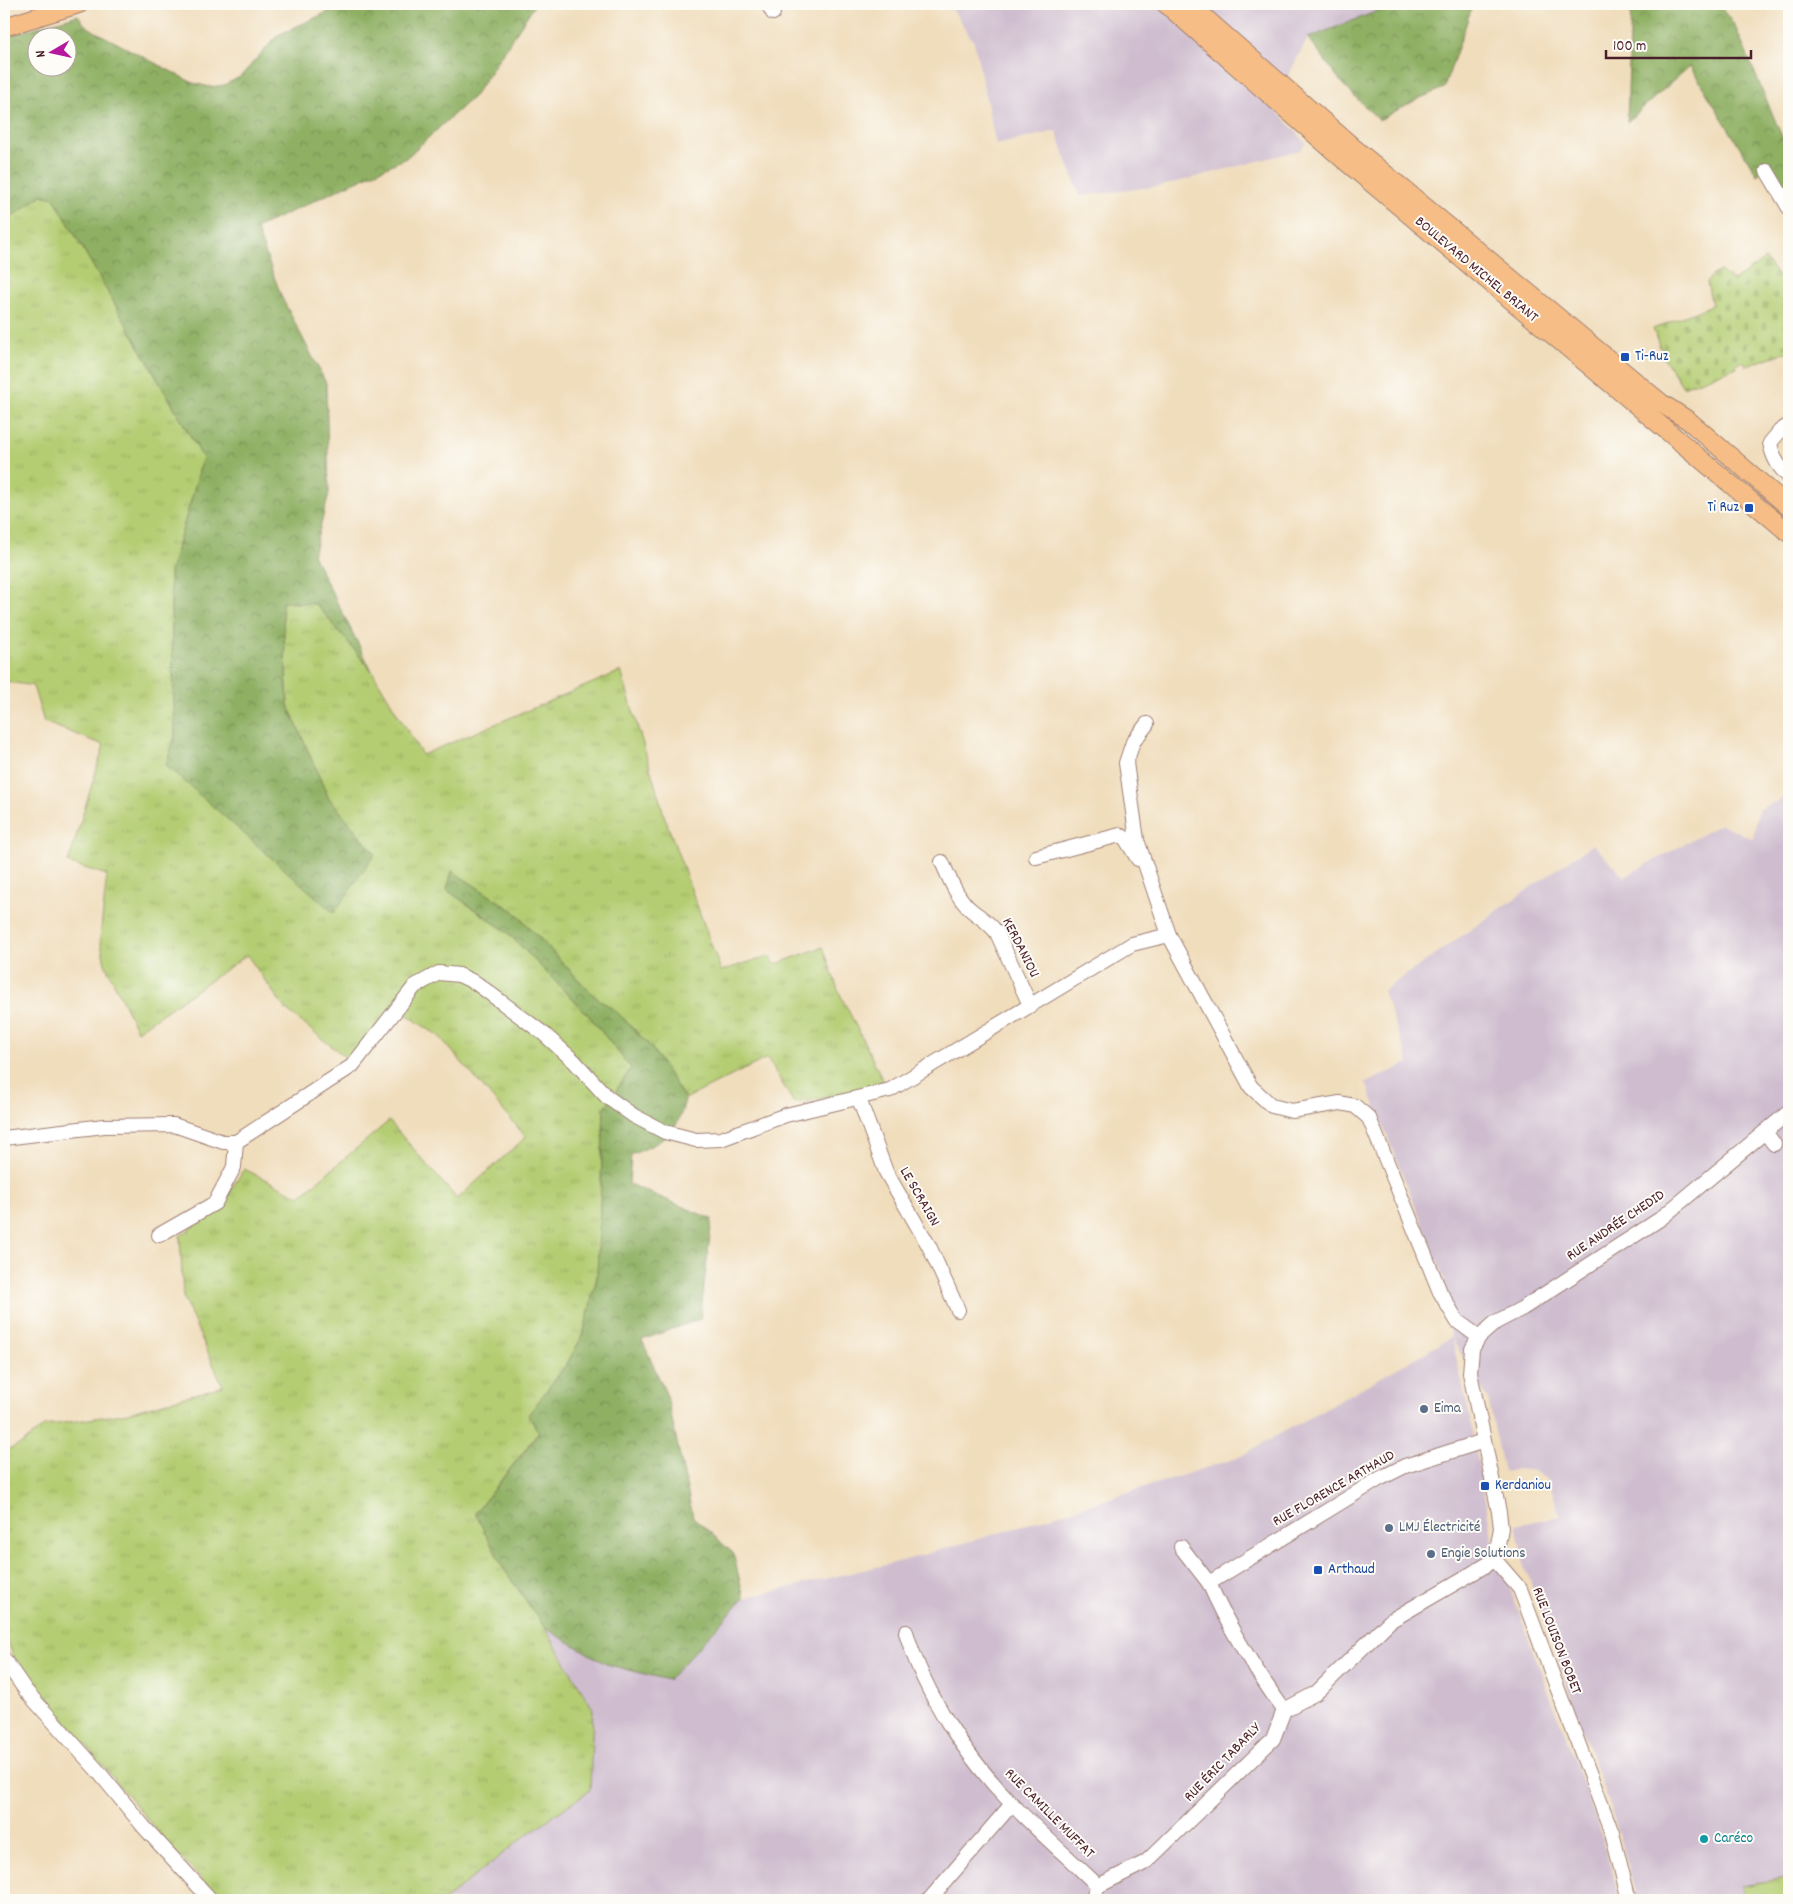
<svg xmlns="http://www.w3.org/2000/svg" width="1793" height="1904" font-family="Dekko,sans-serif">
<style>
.industrial{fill:#cfbdcf}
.grass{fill:url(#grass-tufts);stroke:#7f764e}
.forest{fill:url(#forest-crowns);stroke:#6c6848;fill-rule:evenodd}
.cemetery{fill:url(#cemetery-stones);stroke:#7f764e}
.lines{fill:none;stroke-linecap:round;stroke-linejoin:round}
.minor-casing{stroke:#9d7e74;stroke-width:16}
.major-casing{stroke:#9d7e74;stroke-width:20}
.minor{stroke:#fff;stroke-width:14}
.major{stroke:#f6be86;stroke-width:18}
.transit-dot{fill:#1a4fb4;stroke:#fdfcf7;stroke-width:2}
.service-dot{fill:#5c6f8a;stroke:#fdfcf7;stroke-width:2}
.culture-dot{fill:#0f9aa8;stroke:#fdfcf7;stroke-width:2}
.labels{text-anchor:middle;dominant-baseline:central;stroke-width:4;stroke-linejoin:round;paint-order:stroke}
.street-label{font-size:15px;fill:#4a1f2b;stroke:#fdfcf7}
.transit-label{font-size:15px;fill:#164399;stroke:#fdfcf7;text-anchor:start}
.service-label{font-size:15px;fill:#4e5e75;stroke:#fdfcf7;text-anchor:start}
.culture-label{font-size:15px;fill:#0d838f;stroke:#fdfcf7;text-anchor:start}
</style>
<defs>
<pattern id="grass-tufts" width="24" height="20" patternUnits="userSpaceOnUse" patternTransform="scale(1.25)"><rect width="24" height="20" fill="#b4cd72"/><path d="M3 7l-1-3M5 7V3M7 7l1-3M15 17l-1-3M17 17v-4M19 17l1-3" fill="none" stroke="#9cb063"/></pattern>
<pattern id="forest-crowns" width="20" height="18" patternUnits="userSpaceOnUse" patternTransform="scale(1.25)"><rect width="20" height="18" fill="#8fb064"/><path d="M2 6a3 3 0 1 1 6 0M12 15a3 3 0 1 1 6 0" fill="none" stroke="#778f53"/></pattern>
<pattern id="cemetery-stones" width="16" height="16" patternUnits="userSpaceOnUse" patternTransform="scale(1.25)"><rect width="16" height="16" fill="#b4cd72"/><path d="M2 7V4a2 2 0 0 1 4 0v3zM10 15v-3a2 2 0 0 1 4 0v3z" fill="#9cb063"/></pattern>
</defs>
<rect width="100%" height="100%" fill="#fdfcf7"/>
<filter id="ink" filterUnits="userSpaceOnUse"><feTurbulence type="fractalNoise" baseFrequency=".02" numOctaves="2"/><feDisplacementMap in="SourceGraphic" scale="10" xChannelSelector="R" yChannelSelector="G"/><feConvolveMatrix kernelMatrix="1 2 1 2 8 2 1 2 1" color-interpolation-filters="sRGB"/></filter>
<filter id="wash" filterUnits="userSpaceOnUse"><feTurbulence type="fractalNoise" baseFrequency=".0096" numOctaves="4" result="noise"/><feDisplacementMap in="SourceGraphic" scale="20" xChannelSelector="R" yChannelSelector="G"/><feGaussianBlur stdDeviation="1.12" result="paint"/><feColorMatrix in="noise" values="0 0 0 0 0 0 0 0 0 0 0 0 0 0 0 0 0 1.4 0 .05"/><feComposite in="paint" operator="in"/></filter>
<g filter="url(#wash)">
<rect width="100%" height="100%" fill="#f0ddbc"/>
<g class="industrial">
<path d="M949 4H1396L1308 38 1272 106 1306 143 1300 150 1161 186 1080 196 1056 131 996 145 974 42Z"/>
<path d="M1789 796V1878L1743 1885 1745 1900H1637L1620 1836 1524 1564 1516 1525 1560 1516 1549 1481 1534 1471 1518 1469 1504 1472 1488 1399 1452 1339 1468 1408 1493 1543 1597 1821 1611 1865 1619 1900H445L525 1836 590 1789 563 1659 545 1628 606 1664 668 1680 744 1598 902 1561 1009 1530 1237 1458 1451 1338 1444 1278 1366 1083 1409 1063 1383 991 1593 844 1624 877 1721 824 1753 839 1758 810Z"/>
</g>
<g class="grass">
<path d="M42 195 54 198 203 458 170 573 175 736 166 765 375 854 328 797 288 705 282 602 316 604 372 671 422 755 621 671 665 818 721 971 768 956 776 964 823 947 838 990 884 1082 851 1093 794 1103 767 1058 685 1099 651 1047 618 1013 593 995 515 912 452 871 447 890 507 932 589 1016 631 1068 604 1109 597 1277 583 1335 568 1362 539 1432 475 1513 504 1569 545 1628 593 1709 590 1790 525 1836 445 1900H222L171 1848 13 1657 4 1628V1452L23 1443 44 1426 128 1413 223 1386 183 1297 180 1236 220 1207 244 1169 300 1196 389 1121 457 1199 526 1137 440 1037 394 1006 349 1060 286 1010 247 955 137 1031 105 964 100 938 107 875 68 863 104 745 44 722 33 686 4 681V223Z"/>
<path d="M1789 1878V1900H1745L1742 1885Z"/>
</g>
<g class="forest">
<path d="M345 4H535L475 95 406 158 256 228 282 298 326 383 329 493 313 555 372 671 316 604 282 602 288 705 328 797 375 854 334 913 166 765 175 736 170 573 203 458 54 198 42 195 4 223V37L78 15 85 25 96 32 193 83 210 87 224 85 240 77 278 35ZM38 38H68V68H38Z"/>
<path d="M1396 4H1473L1444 88 1418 99 1379 120 1344 86 1308 38Z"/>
<path d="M1631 4H1718L1735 26 1789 153V193L1787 194 1768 167 1757 175 1690 66 1627 122Z"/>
<path d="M452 871 515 912 593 995 618 1013 651 1047 685 1099C677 1136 664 1140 631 1155L629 1184 712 1219 700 1319 642 1340 667 1396 693 1517 733 1553 744 1598 668 1680 606 1664 545 1628 504 1569 475 1513 539 1433 528 1415 568 1362 583 1335 597 1277 604 1109 631 1068 589 1016 507 932 447 890Z"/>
</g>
<path class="cemetery" d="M1765 259 1789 291V351L1746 366 1744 361 1736 364 1737 367 1683 387 1664 358 1653 329 1712 305 1707 282 1712 275 1720 271 1734 281Z"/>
</g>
<g filter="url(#ink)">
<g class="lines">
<g class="minor-casing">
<g id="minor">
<path d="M768 4 773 13"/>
<path d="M1767 171 1789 208"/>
<path d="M1789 425 1780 431 1770 443C1773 458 1778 466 1789 477"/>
<path d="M1147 724 1133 742 1126 763 1137 840 1169 935"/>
<path d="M1036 857 1120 835 1125 838 1138 859"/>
<path d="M942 862C949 878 957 898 971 910 981 918 989 922 997 933L1030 1005"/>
<path d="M859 1099 886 1172 929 1246 958 1310"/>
<path d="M1765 1132 1774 1144"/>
<path d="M4 1138 104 1126 174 1125 223 1142H236L352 1066 415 986 439 973 459 975 476 983 544 1034 574 1061 607 1097 634 1116 665 1132 696 1140 721 1139 786 1115 890 1090 1132 944 1169 935 1251 1087 1272 1106 1292 1111 1340 1103 1355 1106 1369 1118 1440 1292 1457 1321 1479 1337"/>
<path d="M159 1235 215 1203 234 1167 236 1142"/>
<path d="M1181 1547 1209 1583"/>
<path d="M1495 1560 1501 1528 1499 1512 1470 1373 1472 1349 1479 1337 1496 1322 1523 1308 1660 1219 1789 1112"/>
<path d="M1495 1560 1520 1589 1612 1833 1629 1900"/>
<path d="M906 1632C925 1696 967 1758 1013 1805 1040 1833 1070 1859 1098 1886"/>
<path d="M4 1659 26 1691 97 1770 144 1827 211 1900"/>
<path d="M1284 1710C1255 1670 1229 1629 1209 1583L1379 1479 1405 1466 1484 1441"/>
<path d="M929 1900 1012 1804"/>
<path d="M1092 1900 1098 1886 1146 1862 1273 1739 1284 1710 1316 1693 1390 1621 1495 1560"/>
</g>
</g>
<g class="major-casing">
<g id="major">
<path d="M1166 4 1343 159 1789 533"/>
<path d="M1189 4 1355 149 1661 403 1689 421 1789 507"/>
<path d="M4 27 79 4"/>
</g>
</g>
<use href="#minor" class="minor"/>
<use href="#major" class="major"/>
</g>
</g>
<g class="transit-dot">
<rect x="1620" y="352" width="10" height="10" rx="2.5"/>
<rect x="1744" y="503" width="10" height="10" rx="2.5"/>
<rect x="1480" y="1481" width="10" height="10" rx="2.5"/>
<rect x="1313" y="1565" width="10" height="10" rx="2.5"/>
</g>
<g class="service-dot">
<circle cx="1424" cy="1409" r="5"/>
<circle cx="1389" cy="1528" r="5"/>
<circle cx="1431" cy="1554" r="5"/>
</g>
<circle class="culture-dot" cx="1704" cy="1839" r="5"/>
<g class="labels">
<g class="street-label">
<text transform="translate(1476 270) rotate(40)">BOULEVARD MICHEL BRIANT</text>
<text transform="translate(1020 948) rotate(63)">KERDANIOU</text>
<text transform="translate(919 1197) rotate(60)">LE SCRAIGN</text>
<text transform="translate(1616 1226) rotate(-34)">RUE ANDRÉE CHEDID</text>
<text transform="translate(1334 1489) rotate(-30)">RUE FLORENCE ARTHAUD</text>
<text transform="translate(1556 1641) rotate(69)">RUE LOUISON BOBET</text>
<text transform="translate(1223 1763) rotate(-46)">RUE ÉRIC TABARLY</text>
<text transform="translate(1049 1814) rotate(45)">RUE CAMILLE MUFFAT</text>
</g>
<g class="transit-label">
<text x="1635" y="357">Ti-Ruz</text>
<text x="1739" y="508" text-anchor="end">Ti Ruz</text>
<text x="1495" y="1486">Kerdaniou</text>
<text x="1328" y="1570">Arthaud</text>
</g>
<g class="service-label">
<text x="1434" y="1409">Eima</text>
<text x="1399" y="1528">LMJ Électricité</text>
<text x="1441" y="1554">Engie Solutions</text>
</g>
<g class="culture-label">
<text x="1714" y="1839">Caréco</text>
</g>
</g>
<rect width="1793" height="1904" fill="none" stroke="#fdfcf7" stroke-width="20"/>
<g transform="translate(52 52) rotate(261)"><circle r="24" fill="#fdfcf7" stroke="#b5a4a5"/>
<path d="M0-4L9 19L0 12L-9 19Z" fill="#b5179e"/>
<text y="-8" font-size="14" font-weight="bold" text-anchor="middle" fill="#4a1f2b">N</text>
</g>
<path d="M1606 50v8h145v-8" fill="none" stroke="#4a1f2b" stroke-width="2.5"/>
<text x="1613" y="50" font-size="15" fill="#4a1f2b" stroke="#fdfcf7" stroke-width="4" paint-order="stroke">100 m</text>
</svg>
